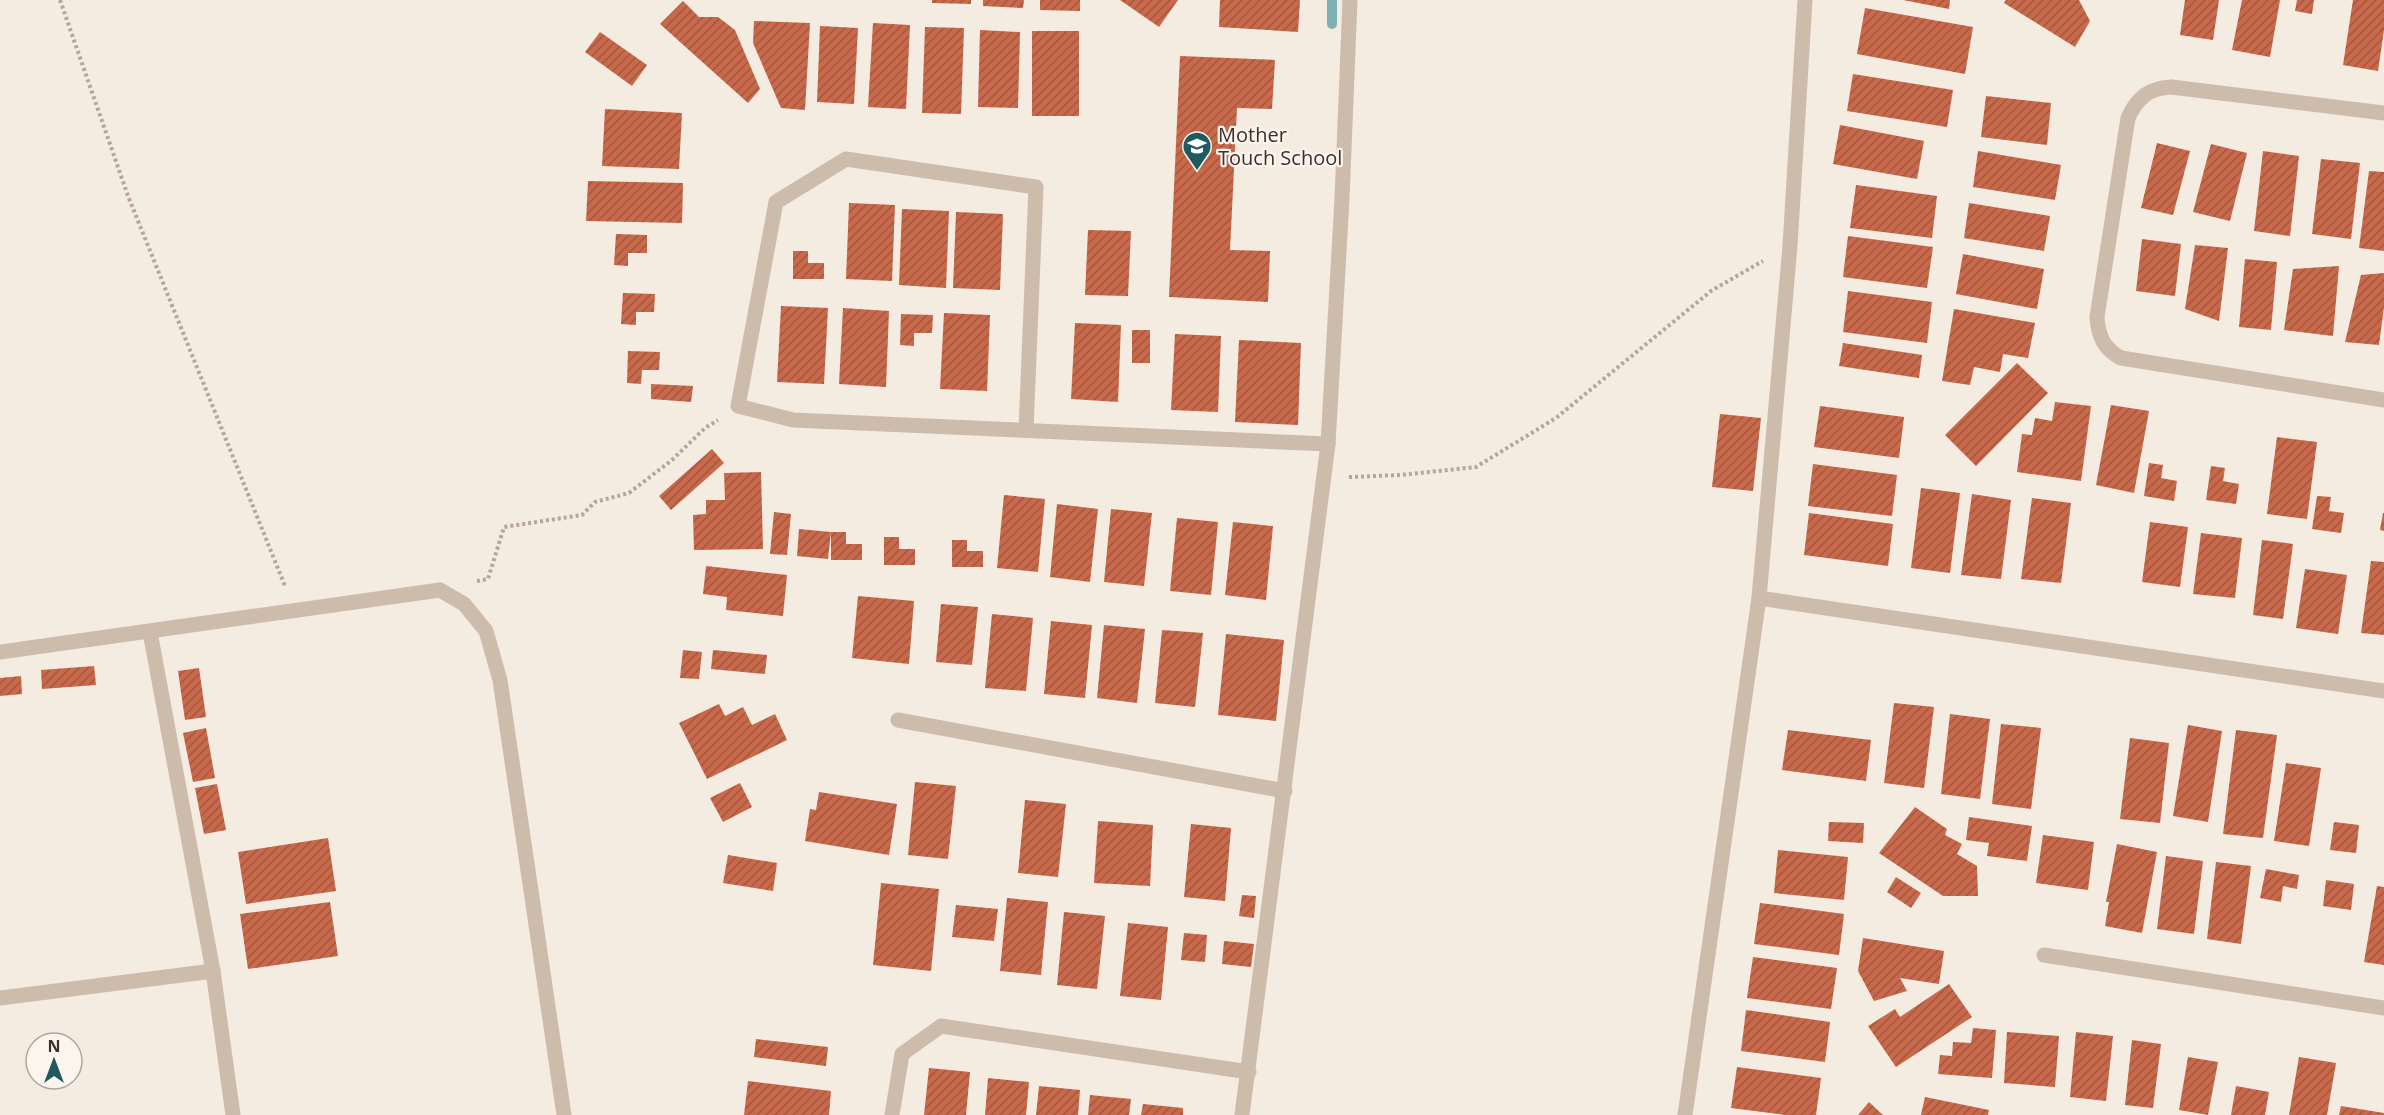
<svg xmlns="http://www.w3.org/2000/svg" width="2384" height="1115" font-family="'Open Sans',sans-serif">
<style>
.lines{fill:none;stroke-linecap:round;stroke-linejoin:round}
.stream{stroke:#7fb0b2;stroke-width:10}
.building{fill:url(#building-hatch)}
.path{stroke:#b9a596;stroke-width:4;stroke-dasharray:3 3;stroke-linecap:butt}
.minor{stroke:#cdbbac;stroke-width:15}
.labels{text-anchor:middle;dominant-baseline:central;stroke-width:4.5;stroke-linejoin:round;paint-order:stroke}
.poi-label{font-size:20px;fill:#3b302b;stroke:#fbf5ee;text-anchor:start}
</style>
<defs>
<pattern id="building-hatch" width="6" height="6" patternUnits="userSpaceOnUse" patternTransform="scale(1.5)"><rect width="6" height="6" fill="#c8694b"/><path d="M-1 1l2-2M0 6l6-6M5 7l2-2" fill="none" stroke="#a4573f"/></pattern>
</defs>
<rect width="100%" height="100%" fill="#f4ebe1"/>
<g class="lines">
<path class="stream" d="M1332 0V24"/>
</g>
<g class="building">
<path d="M932 0H971V4L932 3Z"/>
<path d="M983 0H1024L1023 8 983 6Z"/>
<path d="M1040 0H1080V11L1040 10Z"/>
<path d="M1120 0H1178L1159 27Z"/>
<path d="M1220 0H1300L1298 32 1219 27Z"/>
<path d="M1903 0H1950L1949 9Z"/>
<path d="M2006 0H2079L2090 21 2075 47 2004 3Z"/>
<path d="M2185 0H2219L2213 40 2180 35Z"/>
<path d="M2242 0H2280L2270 57 2232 50Z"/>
<path d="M2297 0H2314L2312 14 2295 11Z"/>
<path d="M2353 0H2384V30L2378 71 2343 65Z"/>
<path d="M683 1 699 17H718L735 30 760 89 748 103 660 24Z"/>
<path d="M1865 8 1973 27 1965 74 1857 54Z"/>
<path d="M754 21 810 23 805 110 781 108 753 43Z"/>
<path d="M873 23 910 25 906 109 868 107Z"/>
<path d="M820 26 858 28 854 104 817 102Z"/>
<path d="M925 27 964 28 961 114 922 113Z"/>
<path d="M980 30 1020 32 1018 108 978 107Z"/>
<rect x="1032" y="31" width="47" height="85"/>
<path d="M600 32 647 65 632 86 585 52Z"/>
<path d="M1180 56 1275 60 1272 109 1237 108 1230 250 1270 251 1268 302 1169 297Z"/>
<path d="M1853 74 1953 90 1947 127 1847 111Z"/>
<path d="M1986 96 2051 103 2047 145 1981 137Z"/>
<path d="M605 109 682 113 679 169 602 166Z"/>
<path d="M1840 125 1924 141 1917 179 1833 164Z"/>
<path d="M2157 143 2190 151 2173 215 2141 208Z"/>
<path d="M2211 144 2247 153 2230 221 2193 212Z"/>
<path d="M1978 151 2061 165 2055 200 1973 187Z"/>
<path d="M2263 151 2299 156 2290 236 2254 231Z"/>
<path d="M2321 159 2360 163 2351 239 2312 234Z"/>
<path d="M2369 171 2384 172V251L2359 248Z"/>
<path d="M588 181 683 183 682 223 586 221Z"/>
<path d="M1856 185 1937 196 1932 238 1850 228Z"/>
<path d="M849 203 895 205 892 281 846 279Z"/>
<path d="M1969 203 2050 216 2044 251 1964 238Z"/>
<path d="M902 209 949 211 946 288 899 285Z"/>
<path d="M956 212 1003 214 1000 290 953 288Z"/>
<path d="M1088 230 1131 231 1128 296 1085 295Z"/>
<path d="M616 234 647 235V253H628V266L614 265Z"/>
<path d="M1848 236 1933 247 1927 288 1843 277Z"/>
<path d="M2142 239 2181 244 2175 296 2136 291Z"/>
<path d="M2195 245 2228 248 2219 321 2185 309Z"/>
<path d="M793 251H808V263H824V279H793Z"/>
<path d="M1963 254 2044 269 2037 309 1956 294Z"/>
<path d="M2245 259 2277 262 2271 330 2239 327Z"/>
<path d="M2339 266 2333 336 2284 330 2293 269Z"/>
<path d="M2384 273V307L2379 345 2345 342 2361 275Z"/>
<path d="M1848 291 1932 302 1927 343 1843 332Z"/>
<path d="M623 293 655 294 654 312H636V325L621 324Z"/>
<path d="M781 306 828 308 824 384 777 382Z"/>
<path d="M843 308 889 311 886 387 839 384Z"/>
<path d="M1954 309 2035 323 2028 358 2003 354 2000 372 1974 367 1970 385 1942 381Z"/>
<path d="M944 313 990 315 987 391 940 389Z"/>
<path d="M901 314 933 315 932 333H914V346L900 345Z"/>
<path d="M1075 323 1121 325 1118 402 1071 399Z"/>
<rect x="1132" y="330" width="18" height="33"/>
<path d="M1175 334 1221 336 1218 412 1171 410Z"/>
<path d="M1239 340 1301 343 1298 425 1235 422Z"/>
<path d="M1843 343 1922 355 1919 378 1839 366Z"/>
<path d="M628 351 660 352 659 370H642L641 384 627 383Z"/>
<path d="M2017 363 2048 393 1976 466 1945 435Z"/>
<path d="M651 384 693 386 691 402 651 399Z"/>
<path d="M2055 402 2091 406 2081 481 2017 472 2022 434 2032 435 2035 418 2052 421Z"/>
<path d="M2111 405 2149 411 2134 493 2096 485Z"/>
<path d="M1820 406 1904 417 1899 458 1814 447Z"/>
<path d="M1720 414 1761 418 1753 491 1712 487Z"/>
<path d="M2277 437 2317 442 2307 519 2267 514Z"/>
<path d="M712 449 724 463 671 510 659 496Z"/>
<path d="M2149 463 2163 465 2161 478 2177 481 2174 501 2144 496Z"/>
<path d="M1813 464 1897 475 1892 516 1808 506Z"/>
<path d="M2211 466 2225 468 2223 481 2239 484 2236 504 2206 500Z"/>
<path d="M761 472 763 549 694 550 693 515 706 514V500H725L724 473Z"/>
<path d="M1921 488 1960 493 1950 573 1911 568Z"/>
<path d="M1972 494 2011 500 2001 579 1961 575Z"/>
<path d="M1004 495 1045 499 1038 572 997 568Z"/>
<path d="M2317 496 2331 497 2329 511 2344 513 2341 533 2312 529Z"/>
<path d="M2032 498 2071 503 2061 583 2021 579Z"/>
<path d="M1057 504 1098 509 1090 582 1050 577Z"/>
<path d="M1111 509 1152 513 1144 586 1104 582Z"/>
<path d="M774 512 791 514 787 555 770 554Z"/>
<path d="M1809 513 1893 524 1888 566 1804 555Z"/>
<path d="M2383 513H2384V531L2380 530Z"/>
<path d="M1177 518 1218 522 1211 595 1170 591Z"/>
<path d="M1233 522 1273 526 1266 600 1225 595Z"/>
<path d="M2150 522 2188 527 2180 587 2142 582Z"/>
<path d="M799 529 831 532 828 559 797 556Z"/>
<path d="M831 532H846V544H862V560H831Z"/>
<path d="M2201 533 2242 538 2235 598 2193 594Z"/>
<path d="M884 537H899V549H915V565H884Z"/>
<path d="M952 540H967V551H983V567H952Z"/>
<path d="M2262 540 2293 544 2283 619 2253 615Z"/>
<path d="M2371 561 2384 562V635L2361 633Z"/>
<path d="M706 566 787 575 783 616 726 610 727 597 703 594Z"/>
<path d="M2305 569 2347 575 2338 634 2296 628Z"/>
<path d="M858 596 914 601 909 664 852 658Z"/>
<path d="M941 604 978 607 972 665 936 662Z"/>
<path d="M992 614 1033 618 1026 691 985 688Z"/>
<path d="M1051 621 1092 625 1085 698 1044 694Z"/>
<path d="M1104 625 1145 629 1137 703 1097 698Z"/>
<path d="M1162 630 1203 633 1195 707 1155 703Z"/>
<path d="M1226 634 1284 640 1276 721 1218 715Z"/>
<path d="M683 650 702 652 699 679 680 678Z"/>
<path d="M713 650 767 655 765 674 711 669Z"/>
<path d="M94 666 96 685 42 689 41 670Z"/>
<path d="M199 668 206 717 185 720 178 671Z"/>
<path d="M21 676 22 694 0 696V678Z"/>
<path d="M1894 703 1934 707 1924 788 1884 783Z"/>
<path d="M719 704 725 716 743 707 752 725 775 714 787 740 707 779 679 723Z"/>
<path d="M1950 714 1990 719 1980 799 1941 794Z"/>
<path d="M2001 724 2041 728 2031 809 1992 804Z"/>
<path d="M2188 725 2222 731 2208 822 2173 816Z"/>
<path d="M206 728 215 778 193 782 183 733Z"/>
<path d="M1788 730 1871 740 1866 781 1782 770Z"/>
<path d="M2236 730 2277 735 2263 838 2223 834Z"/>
<path d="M2130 738 2169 743 2160 823 2120 819Z"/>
<path d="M2286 763 2321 768 2309 846 2274 841Z"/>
<path d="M915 782 956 786 948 859 908 855Z"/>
<path d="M740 783 752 807 723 822 710 798Z"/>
<path d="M217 784 226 830 204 834 195 788Z"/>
<path d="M819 792 897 804 889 855 805 841 810 809 816 810Z"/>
<path d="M1025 800 1066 804 1058 877 1018 873Z"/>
<path d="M1915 807 1947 829 1945 835 1962 844 1957 854 1977 866 1978 896H1943L1879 853Z"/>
<path d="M1969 817 2032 826 2027 861 1987 856 1989 843 1966 840Z"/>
<path d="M1098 821 1153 825 1150 886 1094 883Z"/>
<path d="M1829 822 1864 823 1863 843 1828 841Z"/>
<path d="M2334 822 2359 825 2356 853 2330 850Z"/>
<path d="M1191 824 1231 828 1225 901 1184 897Z"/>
<path d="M2043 835 2094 842 2088 890 2036 883Z"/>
<path d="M328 838 336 891 246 904 238 852Z"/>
<path d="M2117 844 2157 852 2142 933 2105 926 2109 902H2106Z"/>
<path d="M1778 850 1848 857 1844 900 1774 893Z"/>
<path d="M728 855 777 863 773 891 723 883Z"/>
<path d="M2166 856 2203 861 2194 934 2157 929Z"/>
<path d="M2216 862 2251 866 2241 944 2207 939Z"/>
<path d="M2266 869 2299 875 2297 889 2283 886 2281 902 2260 898Z"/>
<path d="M1896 877 1921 893 1911 908 1887 892Z"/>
<path d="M2326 880 2354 884 2351 910 2323 906Z"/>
<path d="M881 883 939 889 931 971 873 965Z"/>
<path d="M2377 886 2384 887V965L2364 962Z"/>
<path d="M1242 895 1256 896 1254 918 1239 916Z"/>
<path d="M1007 898 1048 902 1041 975 1000 971Z"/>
<path d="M330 902 338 956 248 969 240 914Z"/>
<path d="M1760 903 1844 914 1839 955 1754 944Z"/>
<path d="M956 905 998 909 994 941 952 937Z"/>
<path d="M1064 912 1105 916 1097 989 1057 985Z"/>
<path d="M1128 923 1168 927 1161 1000 1120 996Z"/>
<path d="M1184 933 1207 935 1205 962 1181 960Z"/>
<path d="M1863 938 1944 951 1939 984 1900 978 1907 991 1874 1001 1858 971Z"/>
<path d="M1224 941 1254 944 1251 967 1222 964Z"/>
<path d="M1753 957 1837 968 1831 1009 1747 998Z"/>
<path d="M1949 984 1972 1017 1896 1067 1868 1026 1895 1009 1900 1017Z"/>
<path d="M1746 1010 1830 1022 1825 1062 1741 1051Z"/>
<path d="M1973 1028 1996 1030 1992 1078 1938 1074 1940 1055 1952 1056 1953 1042 1971 1043Z"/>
<path d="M2007 1032 2059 1036 2055 1087 2004 1083Z"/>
<path d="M2076 1032 2113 1036 2106 1101 2070 1097Z"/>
<path d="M756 1039 828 1047 826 1066 754 1057Z"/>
<path d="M2132 1040 2161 1044 2153 1108 2125 1105Z"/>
<path d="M2188 1057 2218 1062 2208 1115 2179 1110Z"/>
<path d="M2299 1057 2336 1063 2327 1115H2289Z"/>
<path d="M1737 1067 1821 1078 1816 1115H1785L1731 1108Z"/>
<path d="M929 1068 970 1072 966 1115H924Z"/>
<path d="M988 1078 1029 1082 1026 1115H985Z"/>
<path d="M748 1081 831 1091 829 1115H744Z"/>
<path d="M1039 1086 1080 1090 1078 1115H1036Z"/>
<path d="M2236 1086 2269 1092 2265 1115H2231Z"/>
<path d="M1090 1095 1131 1099 1129 1115H1088Z"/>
<path d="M1925 1097 1989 1110 1988 1115H1921Z"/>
<path d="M1869 1102 1883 1115H1858Z"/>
<path d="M1143 1104 1183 1108V1115H1141Z"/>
<path d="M2341 1106 2384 1113V1115H2339Z"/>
</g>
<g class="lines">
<g class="path">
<path d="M60 0 128 196 285 586"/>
<path d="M1349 477 1401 475 1476 467 1556 418 1711 291 1763 261"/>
<path d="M477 581 488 579 504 527 582 515 595 502 629 493 672 460 705 428 718 420"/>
</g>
<g class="minor">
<path d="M2384 113 2171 87C2149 88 2137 98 2128 118L2097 317C2098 336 2104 349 2121 358L2384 400"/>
<path d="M1026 430 1036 187 846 159 776 202 738 406 793 420 1328 444"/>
<path d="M1759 598 2384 691"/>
<path d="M150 632 213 971 233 1115"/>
<path d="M0 652 440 590 464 604 486 631 500 680 564 1115"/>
<path d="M898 720 1285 791"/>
<path d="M2044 955 2384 1008"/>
<path d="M0 998 213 971"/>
<path d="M892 1115 902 1054 941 1026 1249 1072"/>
<path d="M1242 1115 1328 444 1342 199 1350 0"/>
<path d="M1685 1115 1759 598 1790 246 1805 0"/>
</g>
</g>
<defs>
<g id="school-pin" transform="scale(1.5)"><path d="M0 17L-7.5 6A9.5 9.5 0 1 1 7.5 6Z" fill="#1f5a5e" stroke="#fbf5ee"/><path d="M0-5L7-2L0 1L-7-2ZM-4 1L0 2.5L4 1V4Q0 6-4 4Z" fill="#fff"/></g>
</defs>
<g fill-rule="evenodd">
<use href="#school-pin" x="1197" y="146"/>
</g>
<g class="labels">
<g class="poi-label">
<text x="1218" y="134">Mother<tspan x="1218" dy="23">Touch School</tspan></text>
</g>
</g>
<g transform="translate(54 1061)"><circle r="28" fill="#fbf5ee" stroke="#aea6a0" stroke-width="1.5"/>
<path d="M0-4.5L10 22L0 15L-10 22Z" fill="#1f5a5e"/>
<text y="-9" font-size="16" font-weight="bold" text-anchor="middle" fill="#3b302b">N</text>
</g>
</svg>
